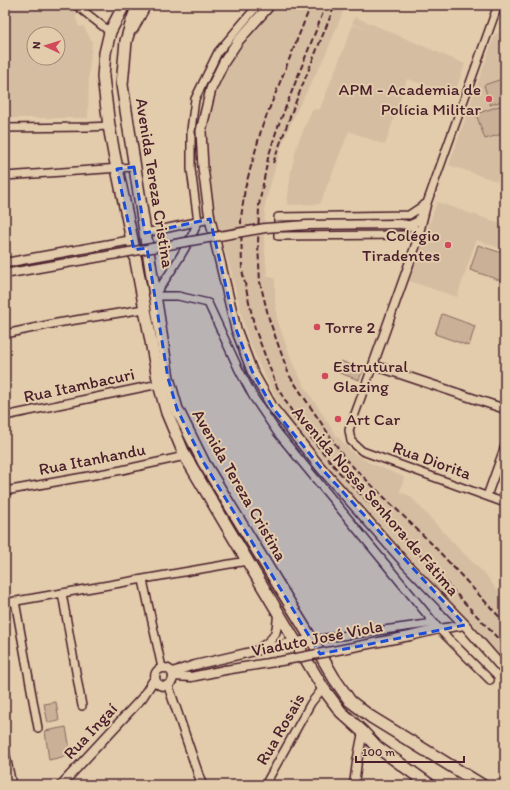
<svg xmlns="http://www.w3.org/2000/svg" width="510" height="790" font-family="Itim,sans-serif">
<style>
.built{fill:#d5bda1;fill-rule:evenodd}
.green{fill:#c9b097;stroke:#8a6861}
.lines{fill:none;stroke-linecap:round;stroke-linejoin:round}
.minor-casing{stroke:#4a1f2b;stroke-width:10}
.tertiary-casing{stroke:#4a1f2b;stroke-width:11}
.secondary-casing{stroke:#4a1f2b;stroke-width:12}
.trunk-casing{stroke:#4a1f2b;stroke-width:14}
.minor{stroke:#e2ccac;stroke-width:7}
.tertiary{stroke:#e2ccac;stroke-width:8}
.secondary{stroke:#e2ccac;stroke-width:9}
.trunk{stroke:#e2ccac;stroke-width:11}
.rail{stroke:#4a1f2b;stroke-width:2;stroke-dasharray:6 3;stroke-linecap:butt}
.tertiary-bridge-casing{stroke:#4a1f2b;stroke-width:11;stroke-linecap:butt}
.tertiary-bridge{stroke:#e2ccac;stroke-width:8}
.marked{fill:#1d4ed8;fill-opacity:0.2;stroke:#1d4ed8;stroke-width:3;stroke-dasharray:8 5;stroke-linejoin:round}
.poi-dot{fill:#d1495b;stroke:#e2ccac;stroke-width:1.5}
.labels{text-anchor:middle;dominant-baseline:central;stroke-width:4;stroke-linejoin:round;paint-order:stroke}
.poi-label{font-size:17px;fill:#4a1f2b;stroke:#e2ccac;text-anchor:start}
.street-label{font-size:17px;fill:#4a1f2b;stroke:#e2ccac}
</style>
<rect width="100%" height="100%" fill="#e2ccac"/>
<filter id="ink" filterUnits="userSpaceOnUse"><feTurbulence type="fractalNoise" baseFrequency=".025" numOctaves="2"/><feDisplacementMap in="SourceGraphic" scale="8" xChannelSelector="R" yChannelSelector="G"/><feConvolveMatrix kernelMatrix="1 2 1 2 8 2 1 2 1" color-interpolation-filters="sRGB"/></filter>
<g filter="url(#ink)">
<g class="built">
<path d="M5 5H73L79 9 76 18 79 27 83 26 92 41 89 71 88 118H5ZM34 34H58V58H34Z"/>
<path d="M272 5H344L342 14 326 54 295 114 281 147 265 204 264 240 267 275 275 279V300L277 319 284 339 292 362 305 387 336 435 353 453 370 463 404 477 400 492 410 496 458 548 487 576 495 588 505 594V662L336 478 310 448 292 424 279 404 258 362 247 336 230 268 217 223 207 180 204 155 206 117 223 68 242 40Z"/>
<path d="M355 17 465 64 454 95 407 79 385 145 349 131 320 204 287 205 291 171 297 145 312 110 320 109 353 25 375 31 352 24Z"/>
<path d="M505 31V184L449 165 495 34Z"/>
<path d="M437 202 505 225V250L476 240 457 297 409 281Z"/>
</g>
<g class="green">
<path d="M505 78V100L490 105 484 85Z"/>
<path d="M505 104V133L485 139 476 114Z"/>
<path d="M478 245 505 254V282L470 270Z"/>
<path d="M442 314 475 326 469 346 435 334Z"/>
<path d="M341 361 363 370 359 380 337 372Z"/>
<path d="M56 702 59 721 48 723 44 704Z"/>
<path d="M66 727 71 755 49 760 45 731Z"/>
</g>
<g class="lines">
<g class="minor-casing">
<g id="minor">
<path d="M76 5 110 32"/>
<path d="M5 128 89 127 109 126"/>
<path d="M5 176 134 167"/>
<path d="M427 203 409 215 278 217V236L406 235H411L418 239 427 203 498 5"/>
<path d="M198 222 191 169V130L195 99 218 52 258 5"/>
<path d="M409 225 418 221 422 212"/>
<path d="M145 233 210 219"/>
<path d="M155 294C172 271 187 248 198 222"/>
<path d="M156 296H178L208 303 239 370 254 398 277 432 439 629 490 680"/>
<path d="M5 334 57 323 144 309"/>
<path d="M373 365 349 430 351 441 362 451 505 503"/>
<path d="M5 416 159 384"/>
<path d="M5 491 122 470 185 456"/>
<path d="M487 496 505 446"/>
<path d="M143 580 162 668"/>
<path d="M62 593 82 706"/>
<path d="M15 601 38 728"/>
<path d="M5 603 247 561"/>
<path d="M312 640 434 623"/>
<path d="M5 751 12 785"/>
<path d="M265 785 311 703 323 688"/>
</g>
</g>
<g class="tertiary-casing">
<g id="tertiary">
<path d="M400 224C412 225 417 227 418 239L373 365 505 409"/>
<path d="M5 263 132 240"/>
<path d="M410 636 439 629 465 625"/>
<path d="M260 648C276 638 277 633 278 614"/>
<circle cx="164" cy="677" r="9"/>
<path d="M172 672 195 665 294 642 312 640"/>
<path d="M173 676 191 677 225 670"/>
<path d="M168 685 202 785"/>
<path d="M61 785 142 698 155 678"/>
<path d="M354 785 357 762 363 732"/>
</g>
</g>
<g class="secondary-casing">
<g id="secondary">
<path d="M270 5 238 41 224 62 211 89 201 131 203 168 210 219 236 329 252 371 273 408 321 468 405 563 465 625 505 671"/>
<path d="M133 29 146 5"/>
</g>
</g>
<g class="trunk-casing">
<g id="trunk">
<path d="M124 5 110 32 105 53 103 77 109 126 114 154 132 240 159 384 167 413 185 456 323 688 341 712 363 732 377 747 430 785"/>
<path d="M138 5 132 21 126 41 122 85 168 378 177 409 204 463 312 640 334 678 350 701 371 717 482 785"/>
</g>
</g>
<use href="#minor" class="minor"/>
<use href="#tertiary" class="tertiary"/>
<use href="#secondary" class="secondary"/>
<use href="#trunk" class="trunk"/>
<g class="rail">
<path d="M311 5 262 127 245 188 241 218 242 270 255 329 277 387 299 423 339 472 420 555 505 646"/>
<path d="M326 5 277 129 268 158 259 205 258 245 260 282 269 319 289 375 346 460 432 544 505 623"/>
<path d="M273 163 294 106 335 5"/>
</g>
<g class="tertiary-bridge-casing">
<g id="tertiary-bridge">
<path d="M10 273 265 228 307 225 400 224"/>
<path d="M225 670 281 661 410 636"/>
</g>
</g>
<use href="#tertiary-bridge" class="tertiary-bridge"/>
</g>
</g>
<path class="marked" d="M134 167 145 233 210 219 236 329 252 371 273 408 321 468 465 625 320 654 204 463 177 409 168 378 147 248 134 250 117 169Z"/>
<g class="poi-dot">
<circle cx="489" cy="99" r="4"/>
<circle cx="448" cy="245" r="4"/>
<circle cx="317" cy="327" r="4"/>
<circle cx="325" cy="376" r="4"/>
<circle cx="338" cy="419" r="4"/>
</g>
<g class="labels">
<g class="poi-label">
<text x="481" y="89" text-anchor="end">APM - Academia de<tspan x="481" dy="20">Polícia Militar</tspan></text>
<text x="440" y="235" text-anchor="end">Colégio<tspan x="440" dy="20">Tiradentes</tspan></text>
<text x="325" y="327">Torre 2</text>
<text x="333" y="366">Estrutural<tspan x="333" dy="20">Glazing</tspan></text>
<text x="346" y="419">Art Car</text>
</g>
<g class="street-label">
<text transform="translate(155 183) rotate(81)">Avenida Tereza Cristina</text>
<text transform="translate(79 385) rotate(-12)">Rua Itambacuri</text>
<text transform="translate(92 459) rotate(-11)">Rua Itanhandu</text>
<text transform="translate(432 460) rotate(20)">Rua Diorita</text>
<text transform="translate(240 485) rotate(60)">Avenida Tereza Cristina</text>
<text transform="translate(376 501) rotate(49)">Avenida Nossa Senhora de Fátima</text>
<text transform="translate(317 638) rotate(-11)">Viaduto José Viola</text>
<text transform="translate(280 729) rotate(-60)">Rua Rosais</text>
<text transform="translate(90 731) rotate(-47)">Rua Ingaí</text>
</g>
</g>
<rect width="510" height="790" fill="none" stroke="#e2ccac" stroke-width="20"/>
<rect x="10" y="10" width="490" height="770" fill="none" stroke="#4a1f2b" stroke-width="1.5" filter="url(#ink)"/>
<g transform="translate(46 46) rotate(274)"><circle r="19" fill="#e2ccac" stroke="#a58778"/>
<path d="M0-3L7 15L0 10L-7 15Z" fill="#d1495b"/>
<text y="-6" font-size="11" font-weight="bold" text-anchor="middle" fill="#4a1f2b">N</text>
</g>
<path d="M356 756v6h108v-6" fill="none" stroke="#4a1f2b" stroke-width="2"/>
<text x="362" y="756" font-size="12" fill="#4a1f2b" stroke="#e2ccac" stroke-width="3" paint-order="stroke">100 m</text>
</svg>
